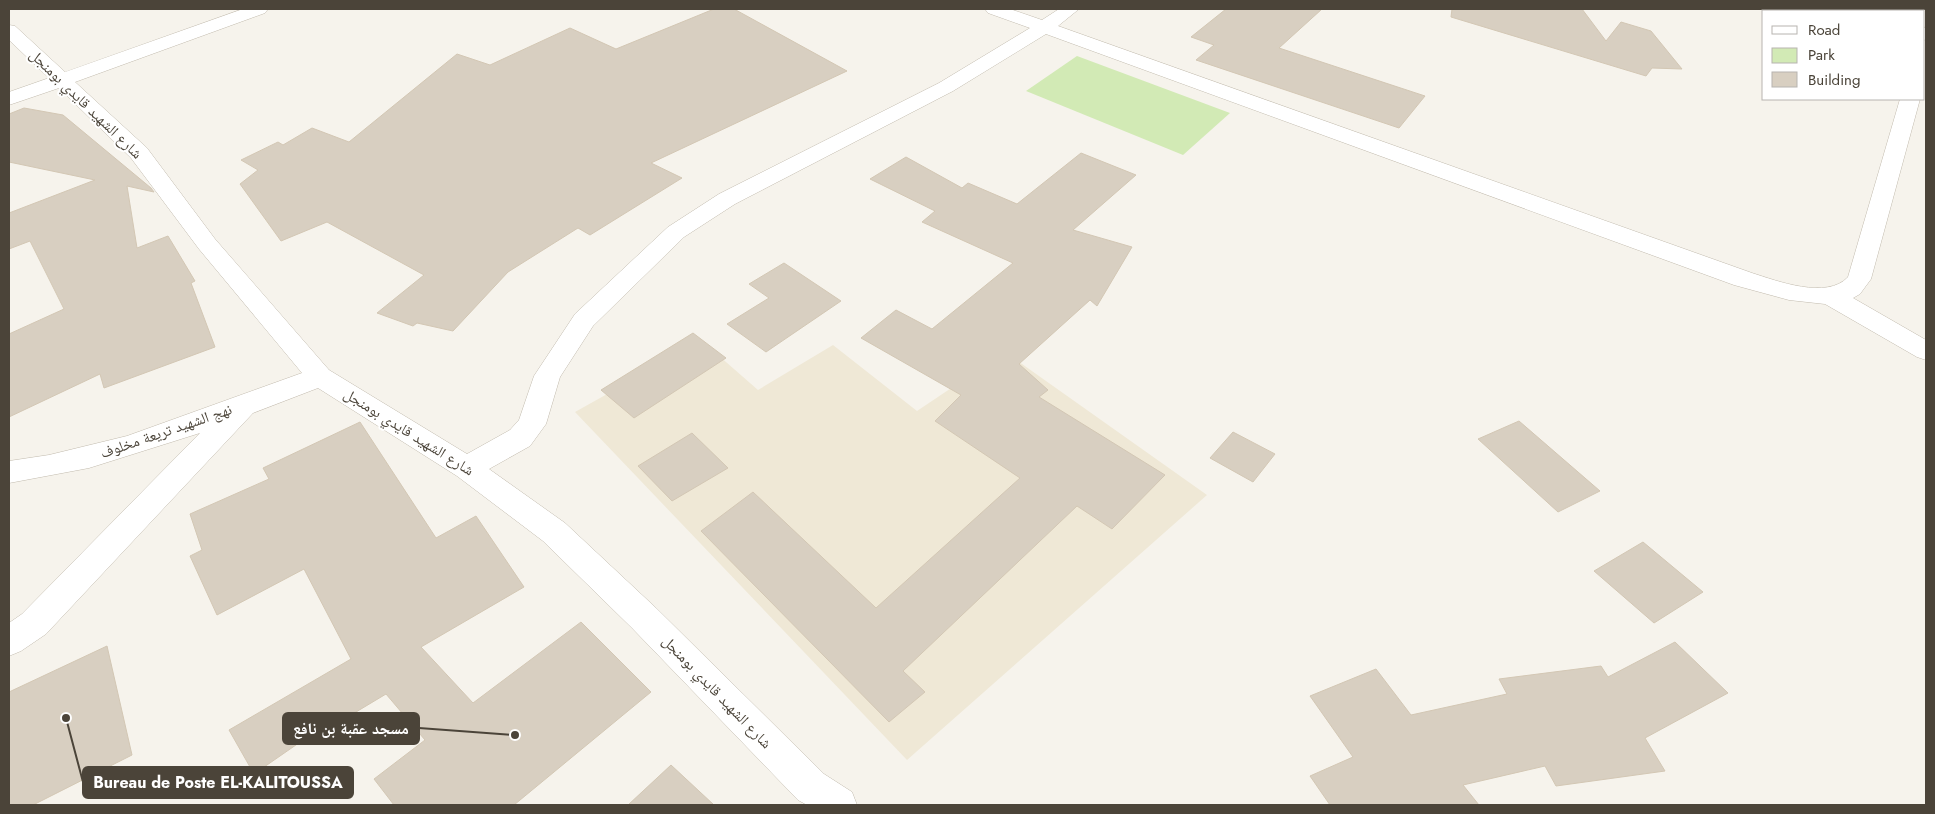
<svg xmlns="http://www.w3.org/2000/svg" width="1935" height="814" font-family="Jost,'Noto Naskh Arabic',sans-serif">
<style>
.education{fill:#efe8d6}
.green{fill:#d2eab5}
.building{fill:#d8cfc1;stroke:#d3c7b4}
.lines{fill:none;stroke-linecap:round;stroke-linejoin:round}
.minor-casing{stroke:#c2bbae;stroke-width:1}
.minor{fill:#fff;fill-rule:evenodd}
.labels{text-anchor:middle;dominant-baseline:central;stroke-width:4;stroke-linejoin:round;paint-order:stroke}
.street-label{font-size:15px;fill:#4b4439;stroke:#fff}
.leader{fill:none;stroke:#4b4439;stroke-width:2}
.callout-dot{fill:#4b4439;stroke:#fff;stroke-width:2}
.callout{fill:#4b4439;stroke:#4b4439;stroke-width:2}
.callout-label{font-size:16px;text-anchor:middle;font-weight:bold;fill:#fff}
</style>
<rect width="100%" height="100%" fill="#f6f3ec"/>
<path class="education" d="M702 341 758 390 833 345 917 411 1005 352 1207 495 907 760 575 412Z"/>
<path class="green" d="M1077 56 1230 113 1183 155 1026 91Z"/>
<g class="building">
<path d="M714 9H734L847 71 651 163 682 178 590 235 578 228 508 272 453 331 417 323 413 326 377 313 424 275 327 222 281 241 240 184 258 170 241 160 278 142 283 145 312 128 349 142 457 54 490 65 570 28 616 49Z"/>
<path d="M1226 9H1322L1279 48 1425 96 1399 128 1196 60 1214 45 1191 37Z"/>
<path d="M1452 9H1582L1606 41 1621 22 1651 31 1682 69 1652 68 1646 76 1451 17Z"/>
<path d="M24 108 63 115 151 188 154 192 127 186 137 248 168 236 195 281 191 283 215 347 104 388 100 374 9 417V334L64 309 30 241 9 249V213L95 180 9 162V114Z"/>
<path d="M1081 153 1136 175 1073 230 1132 247 1097 306 1090 300 1019 364 1048 390 1039 397 1165 475 1112 529 1077 506 903 671 925 692 889 722 701 531 753 492 876 608 1020 478 935 421 961 395 861 338 896 310 932 329 1013 263 922 222 935 211 870 179 906 157 962 188 968 183 1017 204Z"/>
<path d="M784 263 841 301 766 352 727 324 769 298 749 284Z"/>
<path d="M693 333 726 358 634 418 601 390Z"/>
<path d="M1519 421 1600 491 1558 512 1478 439Z"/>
<path d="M360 422 436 538 476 516 524 587 421 647 473 703 581 622 651 692 514 805H394L374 779 425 740 386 694 321 733 319 729 254 774 229 730 351 659 304 569 217 615 190 556 202 550 190 514 269 479 263 468Z"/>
<path d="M1233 432 1275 454 1253 482 1210 458Z"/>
<path d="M692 433 728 468 672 501 638 466Z"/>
<path d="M1643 542 1703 592 1654 623 1594 571Z"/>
<path d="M1675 642 1728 693 1645 738 1665 771 1556 786 1545 766 1463 785 1479 805H1330L1310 776 1353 757 1310 696 1376 669 1411 715 1507 694 1499 679 1601 666 1608 677Z"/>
<path d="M107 646 132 755 33 805H9V692Z"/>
<path d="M671 765 714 805H628Z"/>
</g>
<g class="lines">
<g class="minor-casing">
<g id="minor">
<path d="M243 9H268L265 13 75 82 147 148 215 239 329 370 467 454 510 430 519 420 534 376 575 314 668 227 719 194 939 83 1030 28 988 13 985 9H1010L1042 20 1059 9H1079L1058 26 1752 273C1777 281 1827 300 1848 277L1900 99H1920L1871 279 1860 294 1853 298 1926 340V360L1917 357 1825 304 1789 300 1734 285 1046 34 953 91 735 204 684 237 593 326 560 377 546 424 530 446 489 469 565 523 656 608 824 774 852 792 857 805H807L798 800 632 628 543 541 457 476 318 388 253 413 46 634 21 651 9 656V623L22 614 200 433 89 468 9 483V461L49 455 127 436 302 373 199 249 131 158 59 88 9 105V92L49 78 9 40V25L15 26 65 72Z"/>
<path d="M1835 9H1859L1861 11H1837Z"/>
<path d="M1926 27V39L1924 40V28Z"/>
</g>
</g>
<use href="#minor" class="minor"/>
</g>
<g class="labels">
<g class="street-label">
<text transform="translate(86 104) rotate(44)">شارع الشهيد قايدي بومنجل</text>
<text transform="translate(166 431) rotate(-19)">نهج الشهيد تريعة مخلوف</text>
<text transform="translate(409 432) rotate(32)">شارع الشهيد قايدي بومنجل</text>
<text transform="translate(717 692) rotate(46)">شارع الشهيد قايدي بومنجل</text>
</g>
</g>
<path class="leader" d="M515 735L419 728M66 718L83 782"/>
<g class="callout-dot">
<circle cx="515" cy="735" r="5"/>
<circle cx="66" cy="718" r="5"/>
</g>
<g class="callout">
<rect x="283" y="713" width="136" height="31" rx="5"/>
<rect x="83" y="767" width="270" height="31" rx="5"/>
</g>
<g class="callout-label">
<text x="351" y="734">مسجد عقبة بن نافع</text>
<text x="218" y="788">Bureau de Poste EL-KALITOUSSA</text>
</g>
<rect width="1935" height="814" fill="none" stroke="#4b4439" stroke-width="20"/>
<rect x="1762" y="10" width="162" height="90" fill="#ffffff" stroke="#b7b4b0"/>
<rect x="1772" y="26" width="25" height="8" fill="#ffffff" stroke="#b7b4b0"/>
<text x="1808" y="35" font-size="15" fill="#4b4439">Road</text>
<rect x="1772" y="48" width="25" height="15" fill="#d2eab5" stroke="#b7b4b0"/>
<text x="1808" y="60" font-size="15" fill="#4b4439">Park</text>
<rect x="1772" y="72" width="25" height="15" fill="#d8cfc1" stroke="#b7b4b0"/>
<text x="1808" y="85" font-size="15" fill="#4b4439">Building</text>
</svg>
